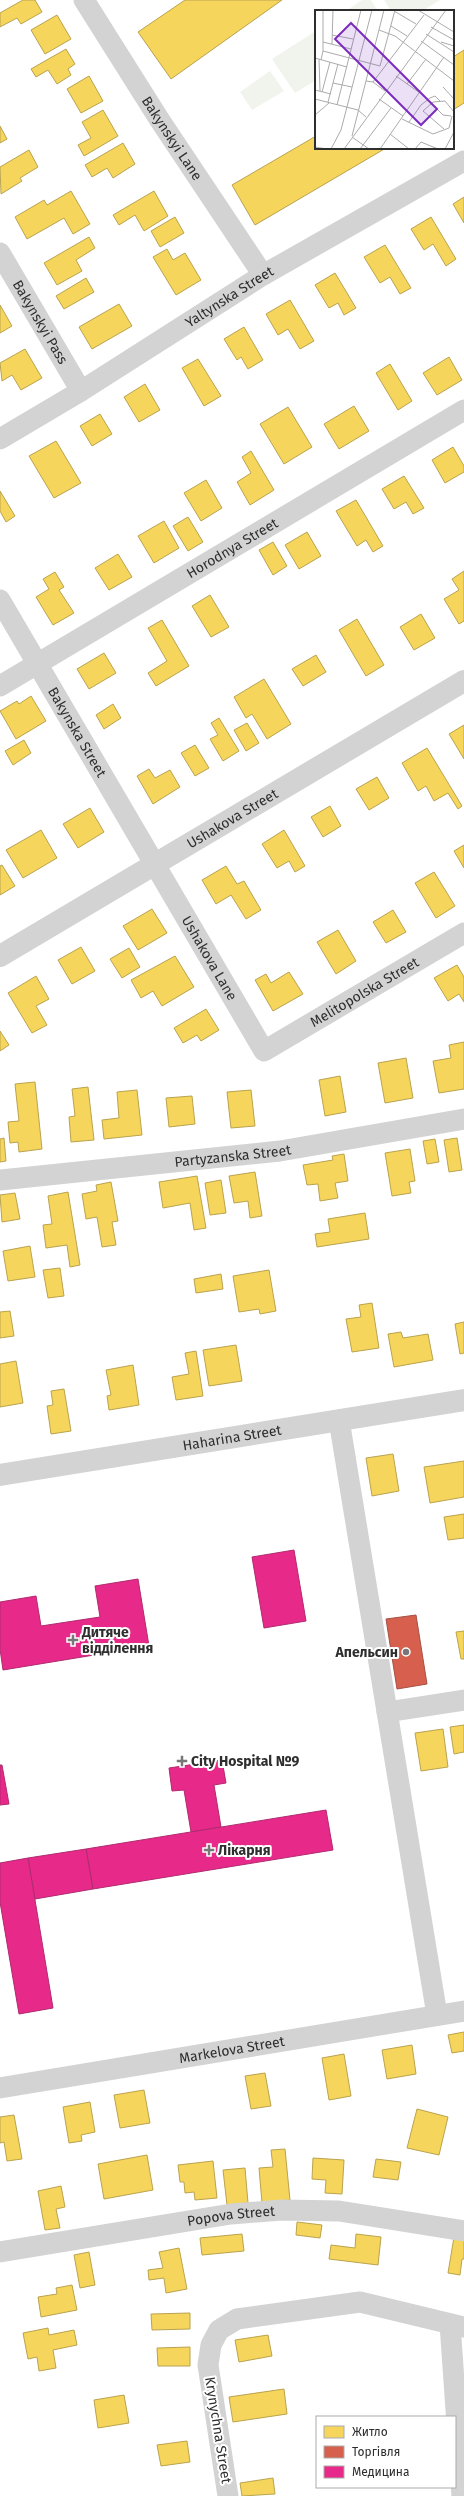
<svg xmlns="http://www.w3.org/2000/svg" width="464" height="2496" font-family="'Fira Sans',sans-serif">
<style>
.green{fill:#f1f4ec}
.homes{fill:#f6d55c;stroke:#baa34e}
.shops{fill:#d6604d;stroke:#a45144}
.health{fill:#e7298a;stroke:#b02a6e}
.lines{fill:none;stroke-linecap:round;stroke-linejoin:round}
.minor{stroke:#d3d3d3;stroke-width:21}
.tertiary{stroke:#d3d3d3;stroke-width:22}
.poi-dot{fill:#777;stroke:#fff;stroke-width:1.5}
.labels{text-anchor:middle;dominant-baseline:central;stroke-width:4;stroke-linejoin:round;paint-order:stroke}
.street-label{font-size:14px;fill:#2e2e2e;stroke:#fff}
.poi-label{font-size:14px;font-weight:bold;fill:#2e2e2e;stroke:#fff;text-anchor:start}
.inset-road{fill:none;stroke:#ababab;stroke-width:1}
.view{fill:#7b2cbf;fill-opacity:0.15;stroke:#7b2cbf;stroke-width:2}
.inset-edge{fill:none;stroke:#2e2e2e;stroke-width:2}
</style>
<rect width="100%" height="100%" fill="#fff"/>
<g class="green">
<path d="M362 0H371L378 11H346Z"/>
<path d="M384 0H440L422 11H391Z"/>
<path d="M316 31V80L295 93 272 59Z"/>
<path d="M270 71 284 91 252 110 240 92Z"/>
</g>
<g class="homes">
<path d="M23 0H35L42 12 21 24 17 18 0 27V13Z"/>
<path d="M185 0H282L171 79 138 32Z"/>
<path d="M57 15 71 39 45 54 31 30Z"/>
<path d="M66 49 75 64 68 69 71 75 57 84 48 70 36 77 31 69Z"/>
<path d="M464 50V103L453 110V57Z"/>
<path d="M89 76 103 101 81 113 67 89Z"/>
<path d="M103 110 118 136 84 156 78 145 91 138 82 122Z"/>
<path d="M0 126 7 139 0 143Z"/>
<path d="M316 136V148H386L255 225 232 185Z"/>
<path d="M123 143 135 164 113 178 107 168 92 177 85 165Z"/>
<path d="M29 150 38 167 20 178 22 181 1 194 0 167Z"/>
<path d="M71 191 90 224 73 234 64 218 27 239 15 217 44 200 47 205Z"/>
<path d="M154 191 168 216 144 231 135 215 119 225 113 215Z"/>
<path d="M464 197V223L453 204Z"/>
<path d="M175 217 184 233 160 247 151 231Z"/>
<path d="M431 217 456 259 446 266 433 244 424 250 411 229Z"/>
<path d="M89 237 95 248 76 260 82 271 57 285 44 263Z"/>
<path d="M385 245 411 288 400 294 390 277 380 283 364 257Z"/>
<path d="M167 249 173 260 185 253 201 280 176 295 153 257Z"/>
<path d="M335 273 356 308 344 315 338 303 329 308 315 285Z"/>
<path d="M86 278 94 292 64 309 56 296Z"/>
<path d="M290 300 314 341 300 349 288 329 278 335 266 314Z"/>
<path d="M119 304 132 326 92 349 79 327Z"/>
<path d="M0 305 12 326 0 333Z"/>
<path d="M244 327 263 360 248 369 241 357 237 360 224 339Z"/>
<path d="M25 349 42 378 21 390 12 375 2 381 0 363Z"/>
<path d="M449 357 462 380 437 395 423 373Z"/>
<path d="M198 359 221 396 204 406 182 368Z"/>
<path d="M390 364 412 401 398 410 376 373Z"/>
<path d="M145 384 160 410 139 422 124 397Z"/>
<path d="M354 406 369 431 339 449 324 424Z"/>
<path d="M288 407 312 447 284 464 260 424Z"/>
<path d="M100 414 112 434 92 446 80 426Z"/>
<path d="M56 441 81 483 54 498 29 456Z"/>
<path d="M453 447 464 466V472L445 483 432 460Z"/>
<path d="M251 451 274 490 250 505 237 482 251 473 242 457Z"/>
<path d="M404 476 424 508 413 514 406 502 394 509 382 489Z"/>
<path d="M206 480 222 508 201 521 184 493Z"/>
<path d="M0 491 15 516 6 522 0 511Z"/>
<path d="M356 500 383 546 373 552 366 540 357 546 336 511Z"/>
<path d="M188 517 203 542 188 551 173 526Z"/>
<path d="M164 521 179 548 154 563 138 536Z"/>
<path d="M307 532 321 556 299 569 285 545Z"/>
<path d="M273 542 287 566 273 575 259 550Z"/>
<path d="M118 554 132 577 109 590 95 568Z"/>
<path d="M464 571V621L459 624 444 599 459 590 452 579Z"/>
<path d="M55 572 64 587 59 590 74 613 53 625 36 597 49 589 43 579Z"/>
<path d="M210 595 229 627 211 637 192 606Z"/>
<path d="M421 614 435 638 414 650 400 627Z"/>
<path d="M357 619 384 665 366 676 339 630Z"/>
<path d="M162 620 189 666 156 686 148 673 167 661 148 628Z"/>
<path d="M104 653 116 673 89 689 77 669Z"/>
<path d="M316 655 326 672 303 686 292 669Z"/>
<path d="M264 679 291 724 267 739 252 714 246 718 234 697Z"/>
<path d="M31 696 46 721 16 739 0 711 17 701 19 704Z"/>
<path d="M113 704 121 718 104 729 96 715Z"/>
<path d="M219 718 239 751 223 761 210 739 218 735 211 723Z"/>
<path d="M247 723 259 743 246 751 234 730Z"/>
<path d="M464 725V759L449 734Z"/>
<path d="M24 740 31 753 13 765 5 751Z"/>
<path d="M195 745 209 768 195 776 181 753Z"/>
<path d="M427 748 462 806 458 809 448 793 434 801 426 786 418 791 402 763Z"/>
<path d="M149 769 155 778 170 770 180 787 153 804 137 776Z"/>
<path d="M377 777 389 798 369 810 356 789Z"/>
<path d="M330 806 341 826 323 837 311 817Z"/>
<path d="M90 808 104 832 78 848 63 824Z"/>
<path d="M41 830 57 858 23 878 6 850Z"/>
<path d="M284 830 305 866 295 872 289 861 277 868 262 844Z"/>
<path d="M464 845V868L454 851Z"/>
<path d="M2 865 15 886 0 895V866Z"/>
<path d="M226 866 237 884 244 881 261 910 246 919 231 895 216 904 202 880Z"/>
<path d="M434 872 455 906 436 918 415 883Z"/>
<path d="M152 909 167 933 138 950 123 926Z"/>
<path d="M393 910 406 932 386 943 373 922Z"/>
<path d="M338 930 356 961 336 974 317 942Z"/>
<path d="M81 947 95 971 72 984 58 960Z"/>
<path d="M129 948 140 967 122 978 110 959Z"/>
<path d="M175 956 194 987 162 1006 153 991 141 998 131 980Z"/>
<path d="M457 965 464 977V1002L459 994 448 1001 434 978Z"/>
<path d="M289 972 303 994 273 1011 255 980 266 974 271 983Z"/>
<path d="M36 976 49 999 36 1006 47 1025 32 1033 8 993Z"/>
<path d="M206 1009 219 1030 201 1041 197 1035 183 1043 174 1028Z"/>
<path d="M0 1031 9 1045 0 1051Z"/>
<path d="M464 1042V1089L439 1093 433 1061 451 1058 449 1045Z"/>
<path d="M406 1058 413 1098 385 1103 378 1063Z"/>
<path d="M340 1076 346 1112 325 1116 319 1080Z"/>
<path d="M35 1082 42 1149 19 1152 18 1142 10 1143 8 1122 19 1121 15 1084Z"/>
<path d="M88 1087 94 1140 71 1142 69 1117 75 1116 72 1089Z"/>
<path d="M137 1090 142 1135 104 1139 102 1120 119 1118 117 1092Z"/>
<path d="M251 1090 255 1126 231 1128 227 1092Z"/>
<path d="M192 1096 195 1124 169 1127 166 1098Z"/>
<path d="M4 1138 6 1161 0 1162V1139Z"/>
<path d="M457 1138 462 1170 449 1172 444 1140Z"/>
<path d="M435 1139 439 1162 427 1164 423 1141Z"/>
<path d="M410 1149 415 1181 409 1182 411 1193 392 1196 385 1153Z"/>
<path d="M344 1154 348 1181 335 1183 338 1198 320 1201 318 1184 307 1185 303 1165 333 1160 332 1156Z"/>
<path d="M255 1172 262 1216 250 1218 248 1201 234 1203 229 1176Z"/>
<path d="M197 1176 206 1228 194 1230 190 1203 163 1208 159 1182Z"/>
<path d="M221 1180 226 1213 210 1215 205 1183Z"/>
<path d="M111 1182 118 1221 112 1222 116 1245 102 1247 97 1217 86 1219 82 1194 97 1191 96 1185Z"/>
<path d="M68 1192 80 1265 70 1267 67 1245 46 1248 43 1225 52 1224 48 1196Z"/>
<path d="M15 1193 20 1219 2 1222 0 1195Z"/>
<path d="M365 1213 369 1239 317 1247 315 1234 330 1232 328 1219Z"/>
<path d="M30 1246 35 1277 8 1281 3 1251Z"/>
<path d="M60 1268 64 1296 48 1298 43 1270Z"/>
<path d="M269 1270 276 1311 260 1314 259 1309 239 1312 233 1276Z"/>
<path d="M221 1274 223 1289 196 1293 194 1279Z"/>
<path d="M372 1303 379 1348 352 1352 346 1319 361 1317 359 1305Z"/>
<path d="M10 1311 14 1336 0 1338V1312Z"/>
<path d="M464 1322V1353L460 1354 455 1324Z"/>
<path d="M401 1332 403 1338 428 1334 433 1360 394 1367 388 1334Z"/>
<path d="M236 1345 242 1381 209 1386 203 1350Z"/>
<path d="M196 1351 203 1396 176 1400 172 1377 189 1374 185 1353Z"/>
<path d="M16 1361 23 1403 0 1407V1364Z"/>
<path d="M133 1365 139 1405 109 1410 107 1396 111 1395 106 1370Z"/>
<path d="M64 1389 71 1431 51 1434 47 1406 53 1405 51 1391Z"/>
<path d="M393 1454 399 1491 372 1496 366 1458Z"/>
<path d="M464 1461V1497L430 1503 424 1467Z"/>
<path d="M464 1514V1538L448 1540 444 1517Z"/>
<path d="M464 1631V1659H461L456 1632Z"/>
<path d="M464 1725V1752L454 1754 450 1727Z"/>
<path d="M443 1729 448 1767 421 1771 415 1733Z"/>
<path d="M464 2032V2051L452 2053 448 2035Z"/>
<path d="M412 2045 416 2074 387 2079 382 2050Z"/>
<path d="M344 2054 351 2096 329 2100 322 2058Z"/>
<path d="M265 2073 271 2106 251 2109 245 2076Z"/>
<path d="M144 2090 150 2123 120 2128 114 2095Z"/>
<path d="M90 2102 95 2132 81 2135 82 2141 69 2143 63 2107Z"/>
<path d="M417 2109 448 2117 439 2155 407 2148Z"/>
<path d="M14 2115 22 2159 7 2161 4 2142 0 2143V2117Z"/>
<path d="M285 2149 290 2200 262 2203 259 2168 273 2167 271 2150Z"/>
<path d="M147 2155 153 2190 104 2199 98 2164Z"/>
<path d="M313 2158 344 2160 342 2194 325 2193 326 2180 312 2179Z"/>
<path d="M376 2159 401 2162 398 2180 373 2177Z"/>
<path d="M213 2161 217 2198 195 2200 194 2192 185 2193 184 2182H180L178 2165Z"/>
<path d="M245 2168 248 2203 227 2205 223 2170Z"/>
<path d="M61 2186 65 2207 56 2209 60 2228 45 2230 38 2191Z"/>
<path d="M297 2222 322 2225 320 2238 296 2235Z"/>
<path d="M242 2234 244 2251 202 2255 200 2238Z"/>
<path d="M356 2234 381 2237 378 2265 329 2259 331 2245 355 2248Z"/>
<path d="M454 2237 464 2239V2259H462L460 2275 448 2273Z"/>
<path d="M179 2248 187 2289 166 2293 164 2278 149 2280 148 2270 163 2268 159 2252Z"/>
<path d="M89 2252 95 2285 80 2288 74 2255Z"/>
<path d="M72 2285 77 2310 41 2317 38 2297 57 2294 56 2288Z"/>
<path d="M190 2313V2329L152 2330 151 2314Z"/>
<path d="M48 2328 49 2335 74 2330 77 2345 53 2350 56 2368 39 2371 37 2357 28 2359 23 2333Z"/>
<path d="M268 2335 272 2356 239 2362 235 2340Z"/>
<path d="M190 2347V2366H158L157 2348Z"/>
<path d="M284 2389 287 2414 233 2422 229 2397Z"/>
<path d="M124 2395 129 2423 98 2428 94 2400Z"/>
<path d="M187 2441 190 2462 161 2466 157 2445Z"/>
<path d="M273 2478 275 2494 242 2496 240 2483Z"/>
</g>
<path class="shops" d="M416 1615 427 1684 397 1689 386 1619Z"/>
<g class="health">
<path d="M294 1550 306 1621 264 1628 252 1557Z"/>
<path d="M138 1579 149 1646 3 1670 0 1649V1602L36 1596 41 1626 100 1617 95 1586Z"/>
<path d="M222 1760 226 1783 214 1785 221 1827 191 1832 184 1790 172 1791 169 1768Z"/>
<path d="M0 1765H2L9 1804 0 1805Z"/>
<path d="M326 1810 333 1850 93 1889 86 1849Z"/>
<path d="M86 1849 93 1889 35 1899 28 1858Z"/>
<path d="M28 1858 53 2008 19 2014 0 1902V1863Z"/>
</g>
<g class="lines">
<g class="minor">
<path id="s1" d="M84 0 159 119 263 275"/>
<path id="s2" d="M0 253 81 391"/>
<path id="s3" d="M0 439 81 391 263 275 464 161"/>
<path id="s4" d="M0 600 264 1051 464 933"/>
<path id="s5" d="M0 686 464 410"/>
<path id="s6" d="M0 1180 280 1151 464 1119"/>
<path d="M339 1420 437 2015"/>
<path d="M387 1712 464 1700"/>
<path id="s7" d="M0 2088 464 2011"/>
<path id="s8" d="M0 2252 231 2214 282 2210 339 2211 464 2231"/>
<path d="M450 2324 462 2496"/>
<path d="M228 2496 208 2365 211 2345 219 2330 237 2319 360 2302 464 2327"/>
</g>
<g class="tertiary">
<path id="s9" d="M0 956 464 681"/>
<path id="s10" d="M0 1475 464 1400"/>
</g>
</g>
<g class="poi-dot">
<path d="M71 1634h4v4h4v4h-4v4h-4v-4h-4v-4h4z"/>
<circle cx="406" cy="1652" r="4"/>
<path d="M180 1755h4v4h4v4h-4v4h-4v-4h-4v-4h4z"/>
<path d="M207 1844h4v4h4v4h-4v4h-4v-4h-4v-4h4z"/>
</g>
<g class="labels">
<g class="street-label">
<text stroke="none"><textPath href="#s1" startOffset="164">Bakynskyi Lane</textPath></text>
<text stroke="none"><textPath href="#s3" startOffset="270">Yaltynska Street</textPath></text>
<text stroke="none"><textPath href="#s2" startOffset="80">Bakynskyi Pass</textPath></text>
<text stroke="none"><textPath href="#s5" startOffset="270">Horodnya Street</textPath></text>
<text stroke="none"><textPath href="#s4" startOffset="153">Bakynska Street</textPath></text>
<text stroke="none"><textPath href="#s9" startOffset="270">Ushakova Street</textPath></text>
<text stroke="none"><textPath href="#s4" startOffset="415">Ushakova Lane</textPath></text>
<text stroke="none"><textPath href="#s4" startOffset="639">Melitopolska Street</textPath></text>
<text stroke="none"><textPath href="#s6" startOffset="234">Partyzanska Street</textPath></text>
<text stroke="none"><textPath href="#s10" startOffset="235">Haharina Street</textPath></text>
<text stroke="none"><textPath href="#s7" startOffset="235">Markelova Street</textPath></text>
<text stroke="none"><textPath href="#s8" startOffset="234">Popova Street</textPath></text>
<text transform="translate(218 2430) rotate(81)">Krynychna Street</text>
</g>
<g class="poi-label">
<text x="82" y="1632">Дитяче<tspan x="82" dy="16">відділення</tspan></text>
<text x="398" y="1652" text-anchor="end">Апельсин</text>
<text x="191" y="1761">City Hospital №9</text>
<text x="218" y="1850">Лікарня</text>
</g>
</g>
<g transform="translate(315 10)">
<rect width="139" height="139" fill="#fff"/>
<path class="inset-road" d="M103 0 139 22M79 1 101 14M76 16 92 26M116 17 139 30M64 20 80 26 139 71M111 24 139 42M17 25 38 29M106 31 139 55M8 32 36 39M126 32 139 36M17 34 18 0M8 41 65 56 80 0M0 48 32 57M4 49 5 81M6 50 8 41V0M81 66 105 83M51 71 58 72 70 81M58 72 109 5M18 73 37 77M92 74 111 49M128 77 139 89M0 80 16 84M7 82 15 52M0 89 43 100 51 107M64 89 88 106M13 92 23 54M116 93 128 105 136 106M22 95 46 0M0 105 14 93M87 109 118 124 134 118M94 112 106 95 115 88 120 86 125 91M134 118 137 106M129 119 108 101 118 92 130 91 139 102M75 124 94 139M37 126 69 0M37 127 54 139M0 137 12 139M16 139 26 120 57 0M29 139 131 0M45 139 76 98M65 139 129 47M100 139 106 132 123 139M130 139 139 122"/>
<path class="view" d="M36 13 122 99 106 115 20 29Z"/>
<rect width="139" height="139" class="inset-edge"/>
</g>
<rect x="316" y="2416" width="140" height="72" fill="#ffffff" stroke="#ababab"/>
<rect x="324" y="2426" width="20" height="12" fill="#f6d55c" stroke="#ababab"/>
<text x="352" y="2436" font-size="12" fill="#2e2e2e">Житло</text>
<rect x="324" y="2446" width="20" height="12" fill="#d6604d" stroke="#ababab"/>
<text x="352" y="2456" font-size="12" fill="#2e2e2e">Торгівля</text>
<rect x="324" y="2466" width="20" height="12" fill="#e7298a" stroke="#ababab"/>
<text x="352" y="2476" font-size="12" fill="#2e2e2e">Медицина</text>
</svg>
